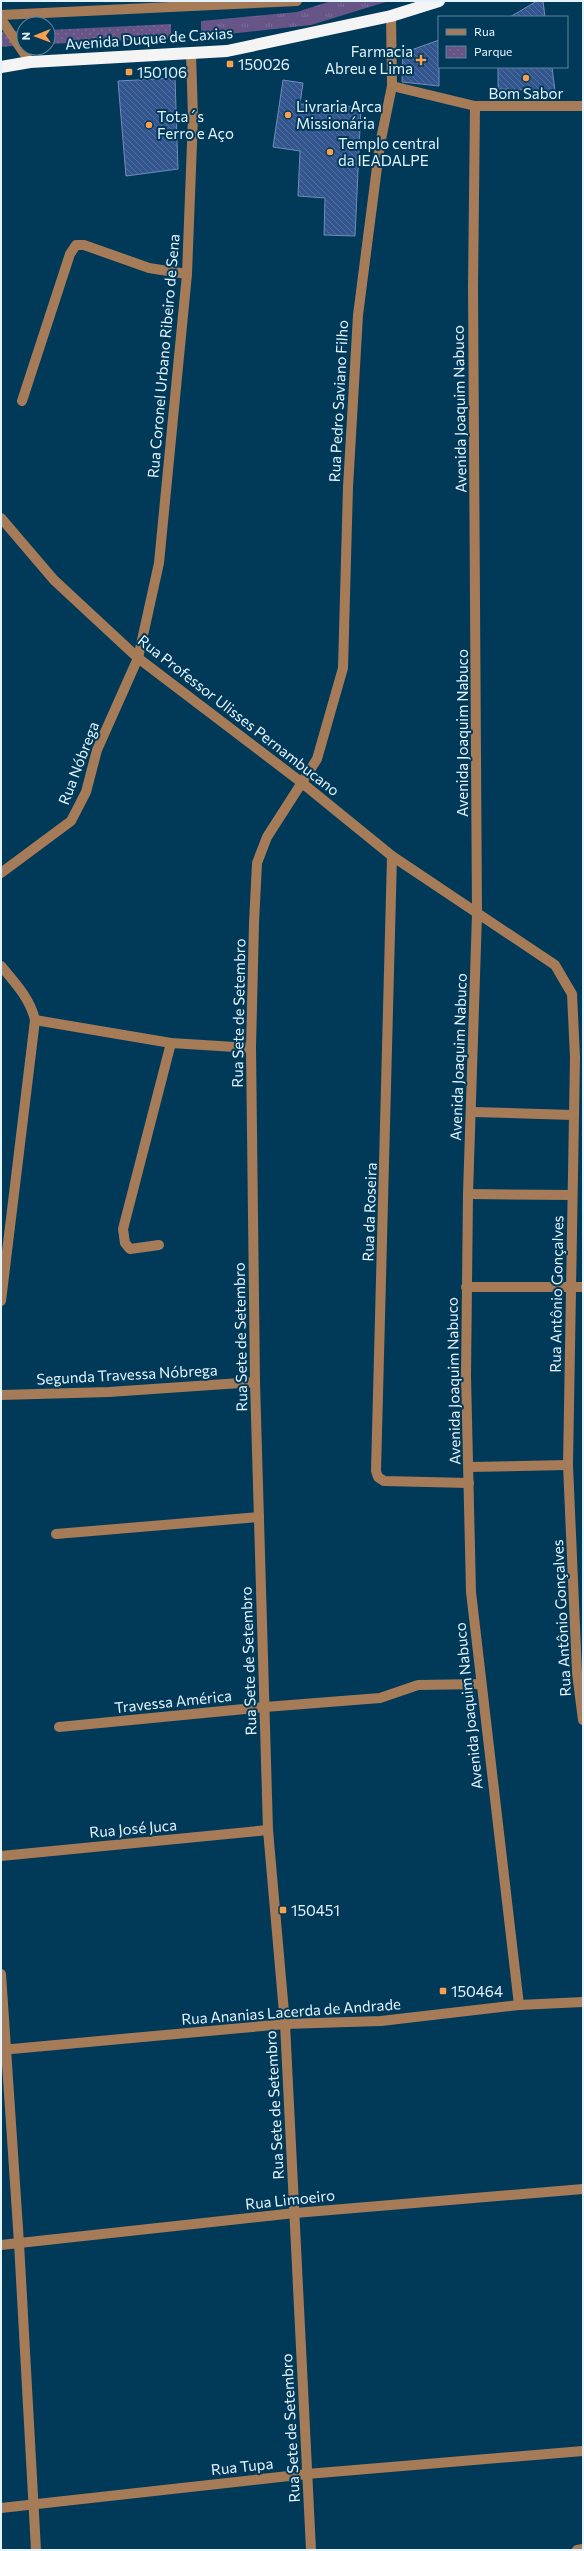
<svg xmlns="http://www.w3.org/2000/svg" width="584" height="2551" font-family="Commissioner,sans-serif">
<style>
.grass{fill:url(#grass-tufts)}
.park{fill:url(#park-dots)}
.building{fill:url(#building-back-hatch);stroke:#718dba}
.lines{fill:none;stroke-linecap:round;stroke-linejoin:round}
.minor{stroke:#a67b58;stroke-width:10}
.highway{stroke:#f4f4f4;stroke-width:12}
.poi-dot{fill:#fa9f4e;stroke:#013958;stroke-width:1.5}
.labels{text-anchor:middle;dominant-baseline:central;stroke-width:4;stroke-linejoin:round;paint-order:stroke}
.street-label{font-size:15px;fill:#e4f4ff;stroke:#013958}
.poi-label{font-size:15px;fill:#e4f4ff;stroke:#013958;text-anchor:start}
</style>
<defs>
<pattern id="grass-tufts" width="24" height="20" patternUnits="userSpaceOnUse"><rect width="24" height="20" fill="#675588"/><path d="M3 7l-1-3M5 7V3M7 7l1-3M15 17l-1-3M17 17v-4M19 17l1-3" fill="none" stroke="#7d6e9a"/></pattern>
<pattern id="park-dots" width="8" height="8" patternUnits="userSpaceOnUse"><rect width="8" height="8" fill="#675588"/><path d="M2 2h.1M6 6h.1" fill="none" stroke="#7d6e9a" stroke-width="1.8" stroke-linecap="round"/></pattern>
<pattern id="building-back-hatch" width="6" height="6" patternUnits="userSpaceOnUse"><rect width="6" height="6" fill="#33568f"/><path d="M-1 5l2 2M0 0l6 6M5-1l2 2" fill="none" stroke="#506fa0"/></pattern>
</defs>
<rect width="100%" height="100%" fill="#013958"/>
<path class="grass" d="M331 1H389L311 25 201 37V21L297 12Z"/>
<g class="park">
<path d="M171 24V38L48 44V30Z"/>
<path d="M24 31V45L1 47V32Z"/>
</g>
<g class="building">
<path d="M537 1H543L545 17H510Z"/>
<path d="M439 40V86L402 82 403 53Z"/>
<path d="M498 67H552L555 91 498 89Z"/>
<path d="M175 78 178 169 126 176 118 81Z"/>
<path d="M283 80 303 83 300 104 361 107 355 236 324 235 325 198 298 196 300 151 273 147Z"/>
</g>
<g class="lines">
<g class="minor">
<path d="M1 15 297 1"/>
<path d="M1 19 30 62"/>
<path d="M392 86 475 106H583"/>
<path d="M475 106 473 287 477 914 468 1194 466 1376 471 1592 519 2005"/>
<path d="M22 401 70 254 76 245H84L149 268 187 274"/>
<path d="M1 518 54 580 138 658 301 782 392 856 555 965 572 994 575 1057 568 1465 577 1673 583 1720"/>
<path d="M392 856 376 1471 378 1477 384 1481 469 1483"/>
<path d="M1 873 71 821 86 792 97 750 138 658 159 563 187 274 193 117 191 54"/>
<path d="M1 966C15 983 30 998 35 1020L1 1301"/>
<path d="M35 1020 171 1043 251 1048"/>
<path d="M473 1112 573 1115"/>
<path d="M468 1194 572 1195"/>
<path d="M159 1245 130 1249 125 1243 123 1229 171 1043"/>
<path d="M466 1287H583"/>
<path d="M1 1395 109 1392 255 1382"/>
<path d="M469 1467 568 1465"/>
<path d="M56 1534 259 1517"/>
<path d="M59 1727 265 1707 380 1698 418 1685 480 1684"/>
<path d="M1 1856 268 1830"/>
<path d="M1 1974 19 2243 36 2550"/>
<path d="M1 2050 285 2024 381 2021 519 2005 583 2002"/>
<path d="M1 2245 295 2213 583 2189"/>
<path d="M1 2508 307 2474 583 2451"/>
<path d="M311 2550 285 2024 268 1830 255 1382 251 1048 254 923 257 863 267 837 317 759 343 668 348 487 358 315 380 144 392 86 391 16"/>
<path d="M577 2550 583 2549"/>
</g>
<path class="highway" d="M1 67 30 62 227 51 391 16 439 1"/>
</g>
<g class="poi-dot">
<path d="M419 54h4v4h4v4h-4v4h-4v-4h-4v-4h4z"/>
<rect x="226" y="60" width="8" height="8" rx="2"/>
<rect x="125" y="68" width="8" height="8" rx="2"/>
<circle cx="526" cy="78" r="4"/>
<circle cx="288" cy="115" r="4"/>
<circle cx="149" cy="125" r="4"/>
<circle cx="330" cy="152" r="4"/>
<rect x="279" y="1906" width="8" height="8" rx="2"/>
<rect x="439" y="1987" width="8" height="8" rx="2"/>
</g>
<g class="labels">
<g class="street-label">
<text transform="translate(149 38) rotate(-4)">Avenida Duque de Caxias</text>
<text transform="translate(163 356) rotate(-85)">Rua Coronel Urbano Ribeiro de Sena</text>
<text transform="translate(338 401) rotate(-87)">Rua Pedro Saviano Filho</text>
<text transform="translate(459 409) rotate(-91)">Avenida Joaquim Nabuco</text>
<text transform="translate(239 715) rotate(38)">Rua Professor Ulisses Pernambucano</text>
<text transform="translate(462 733) rotate(-90)">Avenida Joaquim Nabuco</text>
<text transform="translate(78 763) rotate(-69)">Rua Nóbrega</text>
<text transform="translate(238 1013) rotate(-89)">Rua Sete de Setembro</text>
<text transform="translate(458 1057) rotate(-88)">Avenida Joaquim Nabuco</text>
<text transform="translate(369 1212) rotate(-88)">Rua da Roseira</text>
<text transform="translate(556 1294) rotate(-89)">Rua Antônio Gonçalves</text>
<text transform="translate(240 1337) rotate(-91)">Rua Sete de Setembro</text>
<text transform="translate(127 1374) rotate(-3)">Segunda Travessa Nóbrega</text>
<text transform="translate(453 1381) rotate(-91)">Avenida Joaquim Nabuco</text>
<text transform="translate(561 1618) rotate(-93)">Rua Antônio Gonçalves</text>
<text transform="translate(248 1661) rotate(-92)">Rua Sete de Setembro</text>
<text transform="translate(173 1701) rotate(-6)">Travessa América</text>
<text transform="translate(468 1706) rotate(-96)">Avenida Joaquim Nabuco</text>
<text transform="translate(133 1828) rotate(-5)">Rua José Juca</text>
<text transform="translate(291 2011) rotate(-4)">Rua Ananias Lacerda de Andrade</text>
<text transform="translate(274 2105) rotate(-93)">Rua Sete de Setembro</text>
<text transform="translate(290 2199) rotate(-6)">Rua Limoeiro</text>
<text transform="translate(290 2428) rotate(-93)">Rua Sete de Setembro</text>
<text transform="translate(242 2466) rotate(-6)">Rua Tupa</text>
</g>
<g class="poi-label">
<text x="413" y="51" text-anchor="end">Farmacia<tspan x="413" dy="17">Abreu e Lima</tspan></text>
<text x="238" y="64">150026</text>
<text x="137" y="72">150106</text>
<text x="526" y="93" text-anchor="middle">Bom Sabor</text>
<text x="296" y="106">Livraria Arca<tspan x="296" dy="17">Missionária</tspan></text>
<text x="157" y="116">Tota´s<tspan x="157" dy="17">Ferro e Aço</tspan></text>
<text x="338" y="143">Templo central<tspan x="338" dy="17">da IEADALPE</tspan></text>
<text x="291" y="1910">150451</text>
<text x="451" y="1991">150464</text>
</g>
</g>
<rect width="584" height="2551" fill="none" stroke="#e4f4ff" stroke-width="4"/>
<rect x="438" y="16" width="130" height="52" fill="#013958" stroke="#5c849b"/>
<rect x="446" y="29" width="20" height="6" fill="#a67b58" stroke="#5c849b"/>
<text x="474" y="36" font-size="12" fill="#e4f4ff">Rua</text>
<rect x="446" y="46" width="20" height="12" fill="url(#park-dots)" stroke="#5c849b"/>
<text x="474" y="56" font-size="12" fill="#e4f4ff">Parque</text>
<g transform="translate(36 36) rotate(269)"><circle r="19" fill="#013958" stroke="#5c849b"/>
<path d="M0-3L7 15L0 10L-7 15Z" fill="#fa9f4e"/>
<text y="-6" font-size="11" font-weight="bold" text-anchor="middle" fill="#e4f4ff">N</text>
</g>
</svg>
